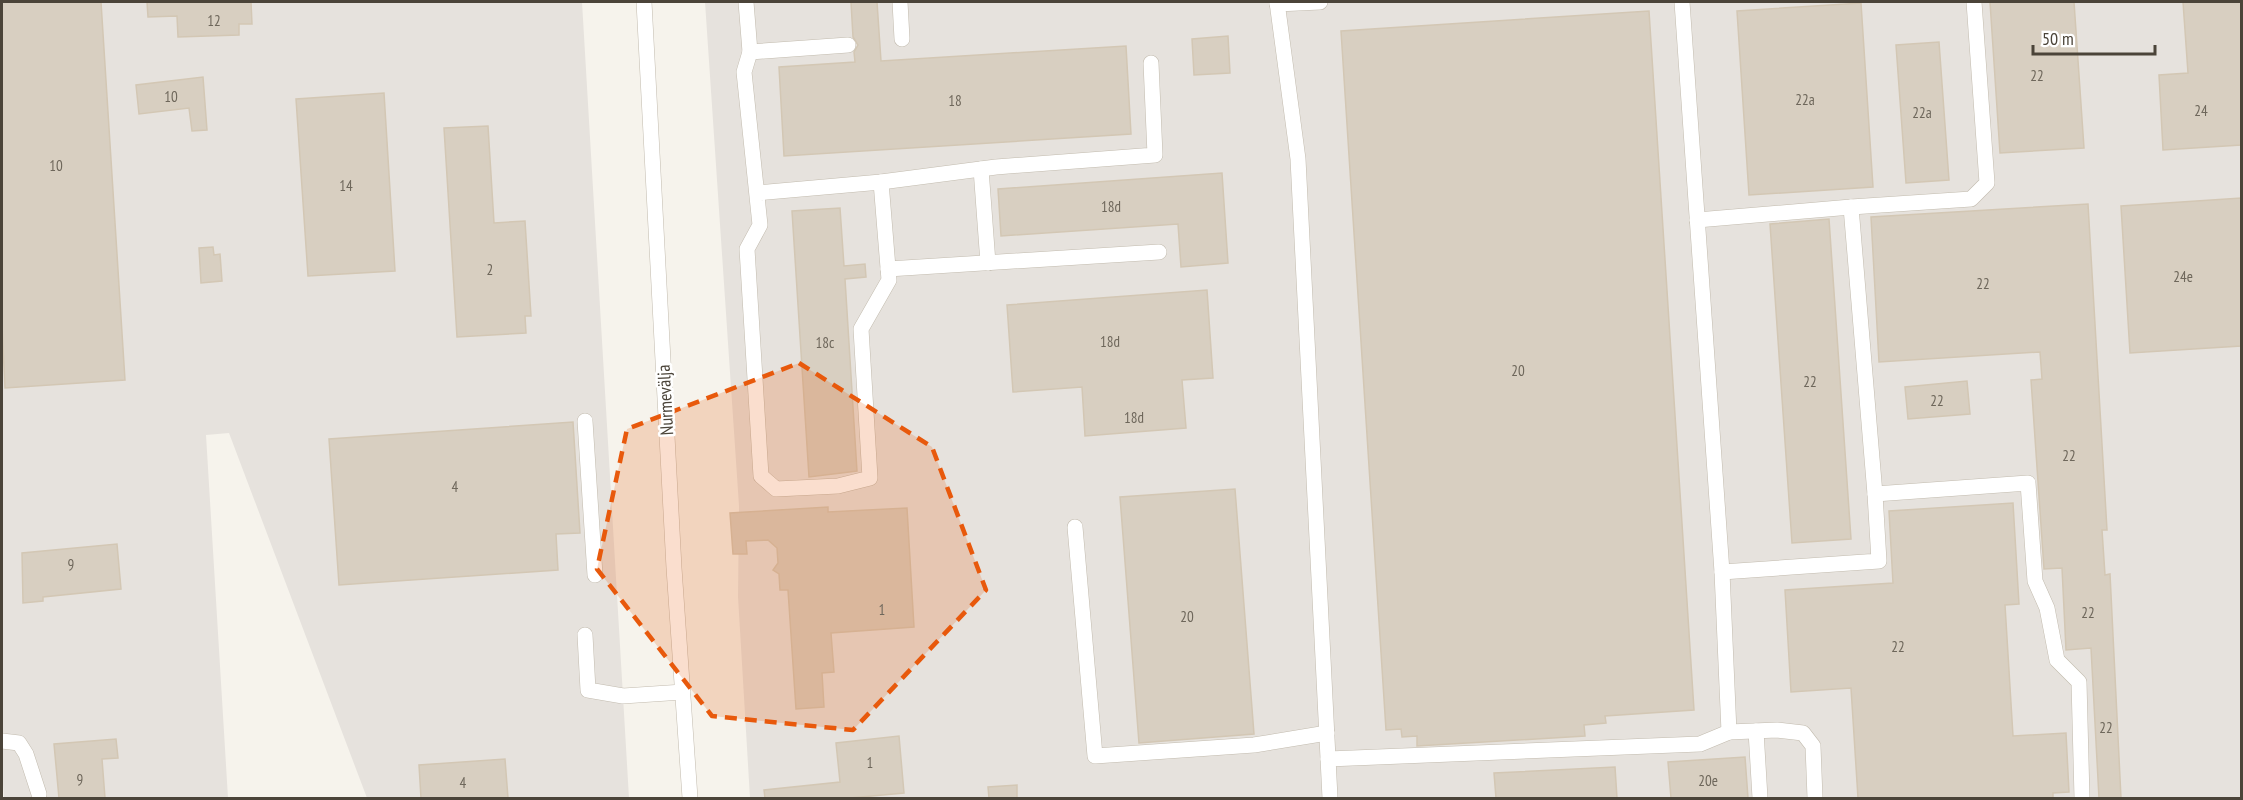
<svg xmlns="http://www.w3.org/2000/svg" width="2243" height="800" font-family="'PT Sans Narrow',sans-serif">
<style>
.industrial{fill:#e6e2dd}
.building{fill:#d8cfc1;stroke:#d3c7b4;stroke-width:1.5}
.lines{fill:none;stroke-linecap:round;stroke-linejoin:round}
.minor-casing{stroke:#c2bbae;stroke-width:16}
.minor{stroke:#fff;stroke-width:15}
.marked{fill:#e8590c;fill-opacity:0.2;stroke:#e8590c;stroke-width:4.5;stroke-dasharray:12 8;stroke-linejoin:round}
.labels{text-anchor:middle;dominant-baseline:central;stroke-width:5;stroke-linejoin:round;paint-order:stroke}
.number-label{font-size:15px;fill:#6e675b}
.street-label{font-size:18px;fill:#4b4439;stroke:#fff}
</style>
<rect width="100%" height="100%" fill="#f6f3ec"/>
<g class="industrial">
<path d="M2 2H582L629 798H367L229 433 206 435 228 798H4L2 771Z"/>
<path d="M705 2H2241V798H750L738 597 739 506Z"/>
</g>
<g class="building">
<path d="M2 2H101L125 380 5 388 2 326Z"/>
<path d="M147 2H251L252 24H239V35L178 37 177 16 148 17Z"/>
<path d="M851 2H877L881 61 1126 46 1131 134 784 156 779 67 855 62 854 52 858 45 853 37Z"/>
<path d="M1990 2H2074L2084 148 2000 153Z"/>
<path d="M2183 2H2241V145L2163 150 2159 75 2188 73Z"/>
<path d="M1861 3 1873 187 1749 195 1737 11Z"/>
<path d="M1649 11 1694 710 1605 716 1606 723 1584 725 1585 736 1417 746V736L1402 737 1401 729 1386 730 1341 31Z"/>
<path d="M1228 36 1230 73 1194 75 1192 39Z"/>
<path d="M1939 42 1949 180 1906 183 1896 45Z"/>
<path d="M203 77 207 130 192 131 189 108 139 114 136 85Z"/>
<path d="M384 93 395 271 308 276 296 99Z"/>
<path d="M488 126 494 223 525 221 531 316H525L526 333 457 337 444 128Z"/>
<path d="M1222 173 1228 263 1181 267 1178 224 1001 236 998 189Z"/>
<path d="M2241 198V346L2130 353 2121 206Z"/>
<path d="M2088 204 2107 530H2102L2105 575 2110 574 2121 798H2099L2091 648 2066 650 2062 568 2044 569 2031 380 2042 379 2040 352 1879 362 1871 217Z"/>
<path d="M840 208 844 266 865 264 866 277 845 279 857 471 809 477 792 211Z"/>
<path d="M1829 219 1851 539 1792 543 1770 224Z"/>
<path d="M213 247 214 255 220 254 222 281 201 283 199 248Z"/>
<path d="M1207 290 1213 378 1182 380 1186 428 1085 436 1082 387 1013 392 1007 305Z"/>
<path d="M1967 381 1970 414 1908 419 1905 387Z"/>
<path d="M573 422 580 533 556 534 558 570 339 585 329 439Z"/>
<path d="M1235 489 1254 734 1139 743 1120 497Z"/>
<path d="M2013 503 2019 604 2005 605 2013 736 2066 733 2069 792 2053 793V798H1858L1851 688 1791 692 1785 590 1893 583 1889 511Z"/>
<path d="M828 507V512L907 508 914 627 831 633 834 672 822 673 824 707 796 709 788 590H780L779 574 773 570 778 563 777 548 768 540 746 541 747 554H733L730 513Z"/>
<path d="M117 544 121 589 43 597V601L23 603 22 553Z"/>
<path d="M899 736 904 793 850 798H765L764 790 840 782 836 743Z"/>
<path d="M116 739 118 758 102 759 105 798H59L54 744Z"/>
<path d="M1745 757 1748 798H1671L1668 762Z"/>
<path d="M505 759 508 798H421L419 765Z"/>
<path d="M1615 767 1617 798H1496L1494 773Z"/>
<path d="M1017 785V798H989L988 787Z"/>
</g>
<g class="lines">
<g class="minor-casing">
<g id="minor">
<path d="M644 2 674 568 690 798"/>
<path d="M746 2 750 52 848 45"/>
<path d="M900 2 902 39"/>
<path d="M1277 2 1298 159 1330 798"/>
<path d="M1682 2 1722 572 1729 732 1777 730 1803 733 1813 746 1815 798"/>
<path d="M1277 4 1320 2"/>
<path d="M750 52 744 72 760 225 747 249 761 476 776 489 838 486 870 478 861 329 889 280 881 182 757 193"/>
<path d="M981 169 988 263"/>
<path d="M881 182 996 167 1155 155 1151 63"/>
<path d="M1697 220 1851 207"/>
<path d="M888 269 1159 252"/>
<path d="M585 421 595 575"/>
<path d="M1875 494 1851 207 1971 199 1987 183 1974 2"/>
<path d="M1075 527 1095 756 1254 745 1327 733"/>
<path d="M1722 572 1879 561 1875 494 2028 483 2035 581 2047 608 2057 660 2079 682 2082 798"/>
<path d="M585 635 588 690 623 696 683 692"/>
<path d="M1756 731 1760 798"/>
<path d="M2 741 19 743 26 754 39 794"/>
<path d="M1328 759 1700 744 1729 732"/>
</g>
</g>
<use href="#minor" class="minor"/>
</g>
<path class="marked" d="M799 363 932 447 986 590 853 730 712 716 597 569 627 429Z"/>
<g class="labels">
<g class="number-label">
<text x="214" y="20">12</text>
<text x="2037" y="75">22</text>
<text x="171" y="96">10</text>
<text x="1805" y="99">22a</text>
<text x="955" y="100">18</text>
<text x="2201" y="110">24</text>
<text x="1922" y="112">22a</text>
<text x="56" y="165">10</text>
<text x="346" y="185">14</text>
<text x="1111" y="206">18d</text>
<text x="490" y="269">2</text>
<text x="2183" y="276">24e</text>
<text x="1983" y="283">22</text>
<text x="1110" y="341">18d</text>
<text x="825" y="342">18c</text>
<text x="1518" y="370">20</text>
<text x="1810" y="381">22</text>
<text x="1937" y="400">22</text>
<text x="1134" y="417">18d</text>
<text x="2069" y="455">22</text>
<text x="455" y="486">4</text>
<text x="71" y="564">9</text>
<text x="882" y="609">1</text>
<text x="2088" y="612">22</text>
<text x="1187" y="616">20</text>
<text x="1898" y="646">22</text>
<text x="2106" y="727">22</text>
<text x="870" y="762">1</text>
<text x="80" y="779">9</text>
<text x="1708" y="780">20e</text>
<text x="463" y="782">4</text>
</g>
<g class="street-label">
<text transform="translate(665 400) rotate(-93)">Nurmevälja</text>
</g>
</g>
<rect width="2243" height="800" fill="none" stroke="#4b4439" stroke-width="6"/>
<path d="M2033 45v9h122v-9" fill="none" stroke="#4b4439" stroke-width="3"/>
<text x="2042" y="45" font-size="18" fill="#4b4439" stroke="#ffffff" stroke-width="4.5" paint-order="stroke">50 m</text>
</svg>
